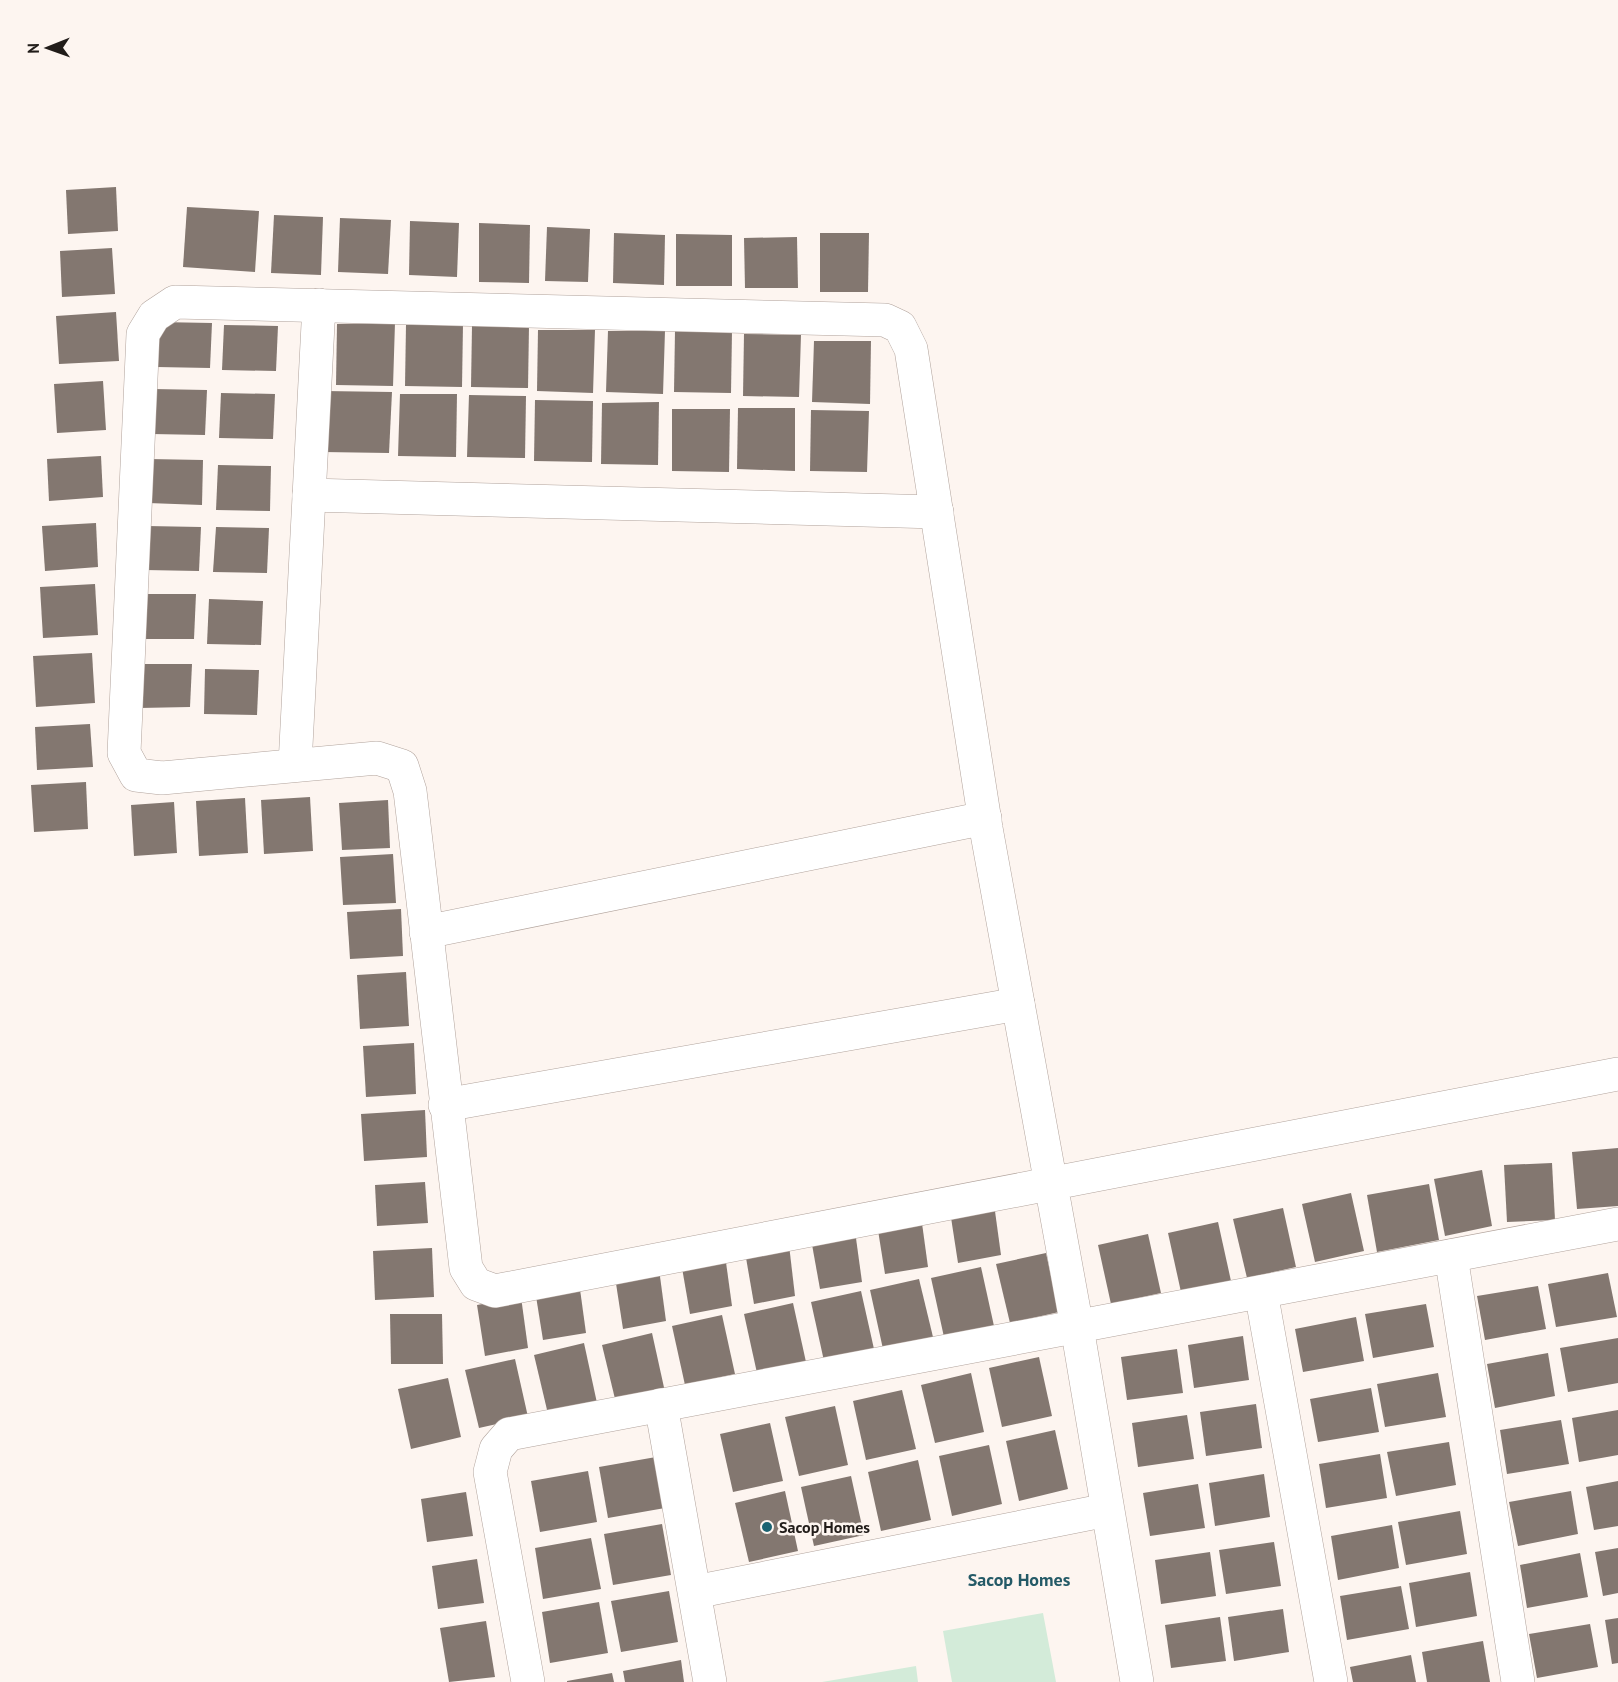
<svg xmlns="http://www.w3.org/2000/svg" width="1618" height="1682" font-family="'PT Sans',sans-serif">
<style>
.green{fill:#d3ebd9}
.building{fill:#837770}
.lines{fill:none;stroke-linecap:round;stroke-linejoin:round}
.minor-casing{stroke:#b1a39c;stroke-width:34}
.minor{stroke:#fff;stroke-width:33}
.poi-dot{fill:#1b6372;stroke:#fdf5f0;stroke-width:2}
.labels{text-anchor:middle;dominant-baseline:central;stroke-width:5;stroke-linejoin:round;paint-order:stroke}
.poi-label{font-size:16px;font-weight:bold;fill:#211c19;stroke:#fdf5f0;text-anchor:start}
.neighbourhood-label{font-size:18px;font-weight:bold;fill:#245a67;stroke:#fdf5f0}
</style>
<rect width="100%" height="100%" fill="#fdf5f0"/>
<g class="green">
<path d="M1043 1613 1056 1682H952L943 1631Z"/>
<path d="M916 1666 918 1682H822Z"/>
</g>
<g class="building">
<path d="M116 187 118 231 68 234 66 190Z"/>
<path d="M187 207 259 211 255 272 183 267Z"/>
<path d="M274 215 323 217 321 275 271 273Z"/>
<path d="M340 218 391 220 388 274 338 272Z"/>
<path d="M410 221 459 223 457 277 409 275Z"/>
<path d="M479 223 530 225 529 283 479 282Z"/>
<path d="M547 227 590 229 588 282 545 281Z"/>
<path d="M614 233 665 235 664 285 613 283Z"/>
<path d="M820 233H869L868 292H820Z"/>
<path d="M676 234 732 235V286H676Z"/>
<path d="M797 237 798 288H745L744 238Z"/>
<path d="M112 248 115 294 62 297 60 251Z"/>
<path d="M116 312 119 361 59 364 56 316Z"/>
<path d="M158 322 212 323 210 368 157 367Z"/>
<path d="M395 323 393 386 336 385 337 324Z"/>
<path d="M463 324 462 387 405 386 406 325Z"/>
<path d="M224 325 278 326 276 371 222 370Z"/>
<path d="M472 326H529L528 388 471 387Z"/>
<path d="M538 330H595L593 393 537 391Z"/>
<path d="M608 331H665L663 394 606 392Z"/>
<path d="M675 331H732L731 393 674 392Z"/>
<path d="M744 334 801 335 799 397 743 396Z"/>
<path d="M814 341H871L870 404 812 402Z"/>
<path d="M103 381 106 430 57 433 54 384Z"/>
<path d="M153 389 207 390 205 435 152 434Z"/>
<path d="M324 391 392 392 389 453 323 452Z"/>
<path d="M221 393 275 394 273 439 219 438Z"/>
<path d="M400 394H457L456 457 398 456Z"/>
<path d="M469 395 526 396 525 458 467 457Z"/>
<path d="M535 400 593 401 592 462 534 461Z"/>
<path d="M659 402 658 465 601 464 602 403Z"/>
<path d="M738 408H795V471L737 469Z"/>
<path d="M672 409H730L729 472 672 471Z"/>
<path d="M811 410 869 411 867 472 810 471Z"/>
<path d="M101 456 103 497 49 501 47 459Z"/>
<path d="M149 459 203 460 202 505 148 503Z"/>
<path d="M218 465 271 466 270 511 216 510Z"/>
<path d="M96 523 98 567 45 571 42 526Z"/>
<path d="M147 526 201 527 199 571 145 570Z"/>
<path d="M216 527 269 528 267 573 213 572Z"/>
<path d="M95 584 98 635 43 638 40 587Z"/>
<path d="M142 594H196L194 639H140Z"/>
<path d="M209 599 263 601 261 645 207 644Z"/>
<path d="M92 653 95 703 36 707 33 656Z"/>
<path d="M138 664H192L190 707 139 708Z"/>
<path d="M205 669 259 670 257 715 204 714Z"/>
<path d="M90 724 93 767 37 770 35 727Z"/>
<path d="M86 782 88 829 34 832 31 785Z"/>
<path d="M310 797 313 851 264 854 261 800Z"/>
<path d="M245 798 248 853 199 856 196 801Z"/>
<path d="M388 800 390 848 342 850 339 803Z"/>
<path d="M174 802 177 853 134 856 131 805Z"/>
<path d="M393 854 396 903 343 905 340 857Z"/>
<path d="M401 909 403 956 350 959 347 912Z"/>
<path d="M406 972 409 1026 360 1029 357 975Z"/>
<path d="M414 1043 416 1094 366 1097 363 1046Z"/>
<path d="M425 1110 427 1157 364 1161 361 1114Z"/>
<path d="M1618 1148V1206L1577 1209 1572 1152Z"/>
<path d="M1552 1163 1555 1220 1507 1222 1504 1165Z"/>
<path d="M1482 1170 1492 1226 1445 1236 1434 1179Z"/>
<path d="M425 1182 428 1223 377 1226 375 1185Z"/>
<path d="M1429 1184 1439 1240 1377 1252 1367 1195Z"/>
<path d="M1351 1193 1364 1251 1315 1262 1302 1204Z"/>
<path d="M994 1204 1001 1255 958 1263 950 1211Z"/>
<path d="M1283 1208 1296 1267 1247 1278 1233 1219Z"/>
<path d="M921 1216 928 1267 885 1274 877 1224Z"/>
<path d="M1218 1222 1231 1281 1181 1292 1168 1233Z"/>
<path d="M855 1231 862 1282 820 1289 811 1239Z"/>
<path d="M1148 1234 1161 1293 1111 1304 1098 1245Z"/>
<path d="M789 1245 795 1296 754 1304 745 1252Z"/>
<path d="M432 1248 434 1297 375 1300 373 1251Z"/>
<path d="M1046 1253 1059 1312 1010 1323 996 1264Z"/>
<path d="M725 1255 732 1306 690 1314 681 1262Z"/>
<path d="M981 1267 994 1326 944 1337 931 1278Z"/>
<path d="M659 1269 666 1321 623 1329 615 1277Z"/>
<path d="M1608 1273 1617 1317 1556 1327 1548 1284Z"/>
<path d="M919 1279 933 1337 883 1349 870 1290Z"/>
<path d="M579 1282 586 1333 543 1340 535 1290Z"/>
<path d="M1538 1286 1546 1329 1485 1340 1477 1296Z"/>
<path d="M861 1291 874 1349 824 1361 811 1302Z"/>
<path d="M521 1297 528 1348 485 1356 477 1305Z"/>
<path d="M793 1303 806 1362 757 1373 744 1314Z"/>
<path d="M1426 1304 1434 1347 1373 1358 1365 1314Z"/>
<path d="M390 1314H442L443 1364H391Z"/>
<path d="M722 1315 735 1374 685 1385 672 1326Z"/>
<path d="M1356 1317 1364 1361 1303 1372 1295 1329Z"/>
<path d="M652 1333 665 1392 616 1403 602 1345Z"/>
<path d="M1243 1336 1249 1380 1194 1388 1188 1345Z"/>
<path d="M1618 1338V1383L1568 1392 1560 1348Z"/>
<path d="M584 1343 597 1403 548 1414 534 1355Z"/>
<path d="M1177 1349 1183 1393 1127 1400 1121 1357Z"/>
<path d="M1548 1353 1555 1396 1495 1408 1487 1364Z"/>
<path d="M1039 1357 1052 1416 1002 1427 989 1368Z"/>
<path d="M515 1359 528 1417 479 1428 465 1370Z"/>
<path d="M971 1373 984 1432 935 1443 921 1385Z"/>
<path d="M1438 1373 1446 1417 1385 1427 1377 1384Z"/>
<path d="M448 1378 461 1437 411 1449 398 1389Z"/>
<path d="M1371 1388 1379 1432 1318 1442 1310 1399Z"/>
<path d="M902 1390 916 1449 866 1460 853 1401Z"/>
<path d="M1256 1404 1262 1448 1206 1456 1200 1412Z"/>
<path d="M835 1406 848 1465 799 1476 785 1417Z"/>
<path d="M1618 1410V1455L1579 1462 1572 1418Z"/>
<path d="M1187 1415 1194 1459 1138 1467 1132 1423Z"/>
<path d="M1561 1420 1569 1464 1507 1474 1500 1430Z"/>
<path d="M770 1423 783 1481 733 1492 720 1434Z"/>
<path d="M1055 1430 1068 1489 1019 1501 1006 1441Z"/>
<path d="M1449 1442 1456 1485 1396 1496 1387 1452Z"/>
<path d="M989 1445 1002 1504 952 1516 939 1456Z"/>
<path d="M1380 1454 1387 1498 1326 1508 1319 1464Z"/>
<path d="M656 1457 665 1508 608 1518 599 1467Z"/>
<path d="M918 1460 931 1520 881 1531 868 1472Z"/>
<path d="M588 1471 597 1522 540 1532 531 1481Z"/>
<path d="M1264 1474 1270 1517 1215 1526 1209 1483Z"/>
<path d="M851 1476 864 1535 814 1546 801 1487Z"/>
<path d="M1618 1481V1526L1594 1530 1586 1487Z"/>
<path d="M1198 1484 1205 1528 1150 1536 1143 1493Z"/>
<path d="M785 1491 798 1551 749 1562 735 1503Z"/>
<path d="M1571 1491 1578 1534 1518 1546 1509 1502Z"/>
<path d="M466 1492 473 1536 427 1542 421 1499Z"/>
<path d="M1460 1511 1467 1554 1406 1565 1398 1522Z"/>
<path d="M662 1524 671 1575 613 1585 604 1534Z"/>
<path d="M1392 1525 1399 1568 1338 1580 1331 1536Z"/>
<path d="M591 1538 601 1589 543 1599 535 1548Z"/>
<path d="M1274 1542 1281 1586 1226 1594 1219 1550Z"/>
<path d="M1618 1548V1593L1603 1596 1595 1552Z"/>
<path d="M1210 1552 1216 1596 1161 1604 1155 1560Z"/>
<path d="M1580 1553 1588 1597 1527 1608 1520 1565Z"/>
<path d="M477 1559 484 1603 438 1609 432 1566Z"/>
<path d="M1470 1572 1477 1616 1416 1627 1409 1583Z"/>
<path d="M1401 1586 1409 1629 1347 1640 1340 1596Z"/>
<path d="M669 1591 678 1642 621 1652 611 1601Z"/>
<path d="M599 1602 608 1653 550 1663 542 1612Z"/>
<path d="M1283 1609 1289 1652 1234 1661 1228 1617Z"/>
<path d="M1220 1617 1226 1661 1171 1668 1165 1625Z"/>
<path d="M1618 1618V1663L1612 1664 1605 1620Z"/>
<path d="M486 1621 495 1677 449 1682 440 1628Z"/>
<path d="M1590 1624 1598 1667 1537 1678 1529 1634Z"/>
<path d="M1483 1641 1490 1682H1427L1422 1652Z"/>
<path d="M1411 1655 1416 1682H1353L1350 1667Z"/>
<path d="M681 1660 684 1682H625L623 1671Z"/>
<path d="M612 1673 614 1682H567V1681Z"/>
</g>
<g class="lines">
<g class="minor-casing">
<g id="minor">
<path d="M309 495 937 512"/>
<path d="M295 765 319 305"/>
<path d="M426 932 985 818"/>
<path d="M445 1105 1018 1004"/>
<path d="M1451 1256 1518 1682"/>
<path d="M1261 1292 1331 1682"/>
<path d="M661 1405 710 1682"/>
<path d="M695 1592 1107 1510"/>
<path d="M528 1682 490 1472 496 1449 509 1434 1618 1224"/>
<path d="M1137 1682 1077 1327 986 828 911 349 900 327 885 320 175 302 154 316 143 334 124 753 136 775 162 778 377 758 402 766 410 791 418 858 466 1268 476 1284 495 1291 1618 1074"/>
</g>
</g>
<use href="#minor" class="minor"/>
</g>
<circle class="poi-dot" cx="767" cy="1527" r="6"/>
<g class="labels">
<g class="poi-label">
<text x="779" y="1527">Sacop Homes</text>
</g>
<g class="neighbourhood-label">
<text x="1019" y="1579">Sacop Homes</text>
</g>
</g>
<g transform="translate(48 48) rotate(269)" stroke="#fdf5f0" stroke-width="4.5" paint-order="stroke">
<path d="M0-4.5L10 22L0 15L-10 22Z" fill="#211c19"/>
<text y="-9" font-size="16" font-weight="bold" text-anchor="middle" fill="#211c19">N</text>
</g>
</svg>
